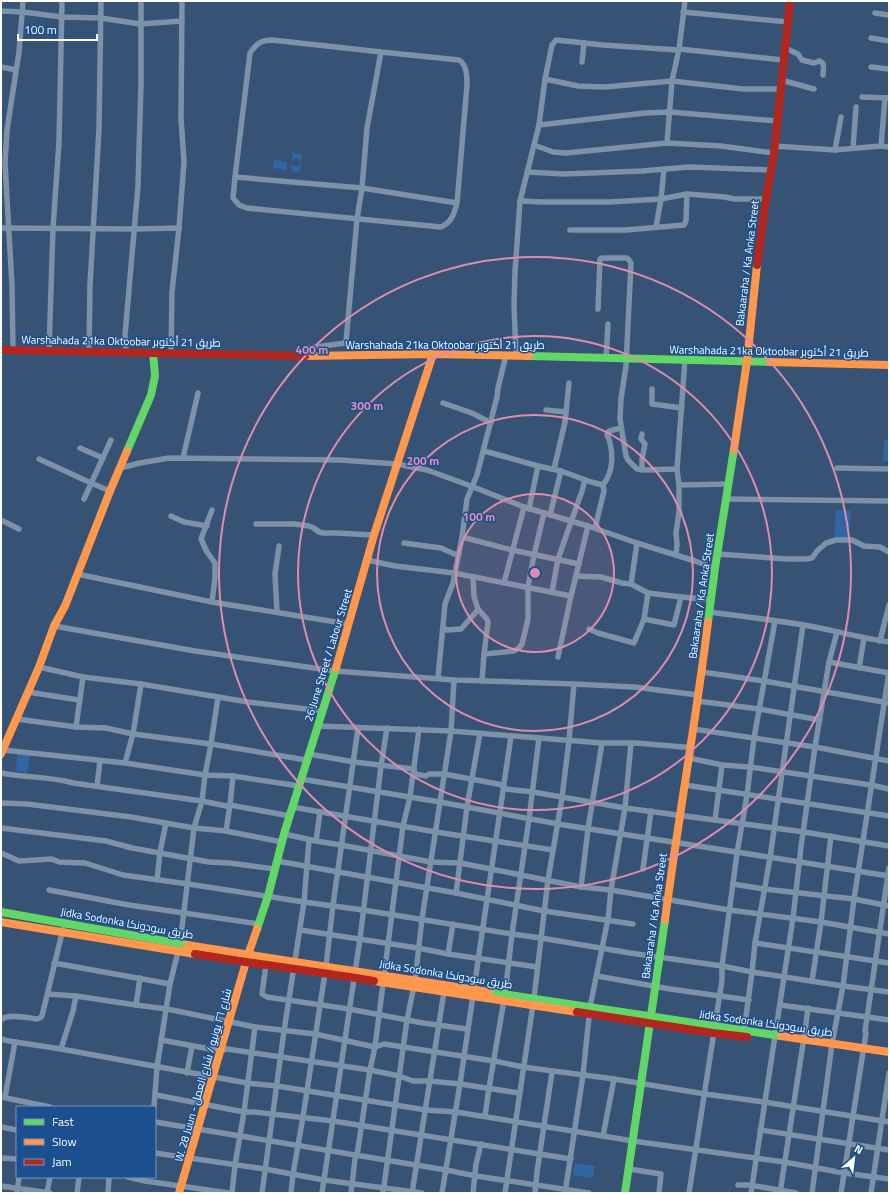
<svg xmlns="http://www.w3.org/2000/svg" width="890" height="1194" font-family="'Titillium Web',Cairo,sans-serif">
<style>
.green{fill:#2f66a5}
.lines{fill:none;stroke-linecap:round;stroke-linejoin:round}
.street{stroke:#7d92a8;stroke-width:5.5}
.fast{stroke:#63d668;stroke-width:8}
.slow{stroke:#ff974d;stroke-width:8}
.jam{stroke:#b3261e;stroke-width:8}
.ring{fill:none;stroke:#e08cad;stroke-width:2}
.labels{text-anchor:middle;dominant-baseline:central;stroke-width:3;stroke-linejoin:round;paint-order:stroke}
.street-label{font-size:11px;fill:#fff;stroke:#1b4f8f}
.centre{fill:#e08cad;stroke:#1b4f8f;stroke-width:2}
.ring-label{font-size:12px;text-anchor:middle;font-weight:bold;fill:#e08cad;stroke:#1b4f8f;stroke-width:3;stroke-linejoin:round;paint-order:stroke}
</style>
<rect width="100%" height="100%" fill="#365274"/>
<g class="green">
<path d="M293 153 302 155 300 172 291 171 292 163C293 167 298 168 300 164 301 160 299 158 295 158L292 161Z"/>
<path d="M274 160 287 162 286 170 273 168Z"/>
<path d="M884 440H889V461H883Z"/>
<path d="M836 510 851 511 849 538H834Z"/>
<path d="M18 753 30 755 27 773 15 771Z"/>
<path d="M575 1163 595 1166 593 1178 573 1175Z"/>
</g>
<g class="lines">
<g class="street">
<path d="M1 11 23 12 62 17 101 18 140 24 182 21"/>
<path d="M683 12 788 22"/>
<path d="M875 13 889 15"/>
<path d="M871 38 889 41"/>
<path d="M785 48 798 54 802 60 814 63 819 61C826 63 823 69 823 75"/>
<path d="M679 49 783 60"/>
<path d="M381 52 459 60C467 65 467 76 467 85L457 203C454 214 452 222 441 227L247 208 239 205 233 198 235 177 250 53C256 44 261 40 272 40L381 52 367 128 362 188 457 203"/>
<path d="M582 62 584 43"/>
<path d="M1 67 16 70"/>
<path d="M871 67 889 69"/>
<path d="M545 79 578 86 605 87 672 81 743 89H780"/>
<path d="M781 80 814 89"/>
<path d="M862 97 888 98"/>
<path d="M539 125 645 113 670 112 777 121"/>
<path d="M667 143 672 81 679 49 685 1"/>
<path d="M534 145 553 152 566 153 667 143 721 146 774 153"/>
<path d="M774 146 835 150 881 146 889 147"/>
<path d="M881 146 885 98"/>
<path d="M853 148 856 107"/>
<path d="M835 150 841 117"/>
<path d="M527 172 564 174 642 171 689 167 771 170"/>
<path d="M235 177 362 188 357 219 346 342 345 343 309 348 306 356"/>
<path d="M520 201 542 202H609L661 199 687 194 725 197 734 199H766"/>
<path d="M656 227 661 199 664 169"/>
<path d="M1 228 134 229 179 228"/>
<path d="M570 230H626L684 225 686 221 687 194"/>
<path d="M598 309 600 259 602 258H627L629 260 631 263 626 366 621 399 620 419 626 456 628 460 637 469 645 470 677 469"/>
<path d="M13 350 12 286 5 163 7 130 19 52 23 1"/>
<path d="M49 351 53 228 59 142 62 1"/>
<path d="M89 351 90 285 99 129 101 1"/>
<path d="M126 352 125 335 138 186 139 150 141 85V1"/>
<path d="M171 353 172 292 179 228 184 162 181 118 182 1"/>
<path d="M516 356 514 305 515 272 520 201 539 125 545 79 552 45 556 40 603 45 678 50"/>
<path d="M606 358 608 324"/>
<path d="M652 389V404L682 408"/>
<path d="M443 403 472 413 491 423"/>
<path d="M546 410 566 412"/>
<path d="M80 448 103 458"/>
<path d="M484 451 538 466 561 471 591 482 603 485"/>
<path d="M183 458 198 393"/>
<path d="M39 459 91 483 110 491"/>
<path d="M120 468 140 463 169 458 340 460 397 464 427 470 471 486 524 507 588 526 637 543 695 561 715 568"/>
<path d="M837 468 889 469"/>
<path d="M554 469 565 422 569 383"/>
<path d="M642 470V459L645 444 641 439 642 434"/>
<path d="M679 485 729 484"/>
<path d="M84 499 111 440"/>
<path d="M727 499 889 501"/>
<path d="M529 509 538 466"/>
<path d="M550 515 561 471"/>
<path d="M171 516 184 522 207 526"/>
<path d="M1 520 19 529"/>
<path d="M256 524H294L309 526 314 528 319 532 323 533H335L374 535"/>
<path d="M595 528 604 491 603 485C614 471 614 451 607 434L609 431 621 428"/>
<path d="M462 537 512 550 579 564"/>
<path d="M404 543 441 548 454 554H459"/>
<path d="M717 554 788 559H806L812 558 817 551 826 543 836 540H852L864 546 880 547 889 552"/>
<path d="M676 555 677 544 676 533 679 512V485L677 469 685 359"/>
<path d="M367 560 395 566 454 573 571 596"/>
<path d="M77 574 212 602 348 624"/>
<path d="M576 576 601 577 622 583 631 584 648 593 681 597 711 600"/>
<path d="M504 583 524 507"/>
<path d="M631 584 637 543"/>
<path d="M552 592 558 559 582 491 585 480"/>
<path d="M212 602 215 578V563L207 552 201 539 212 510"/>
<path d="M478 609 487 619 488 622 484 654 482 681"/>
<path d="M277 612 275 574 279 546"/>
<path d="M709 612C741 616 773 620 804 625 833 630 860 638 889 642"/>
<path d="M644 619 674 625 681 597"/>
<path d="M54 626 195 651 335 671 454 680 574 684 634 687 698 695"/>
<path d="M443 628 447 630 461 629 476 612 478 609 474 597 473 577"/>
<path d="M589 629 598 633 634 643 644 619 648 593"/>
<path d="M880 641 889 605"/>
<path d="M484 654 514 651 519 648 522 644 528 619V587L534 555 544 513"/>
<path d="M558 657 571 596 588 526"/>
<path d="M829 662 889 673"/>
<path d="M39 667 83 677 141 684 248 702 323 711"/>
<path d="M859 668 864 638"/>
<path d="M702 672 764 681 889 703"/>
<path d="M438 678 445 604 453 583 462 537 467 499 477 475 497 397 498 388 506 355"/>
<path d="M28 692 79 700"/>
<path d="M697 701 759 709 820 720"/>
<path d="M17 719 76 727 106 728 133 734 211 744 306 760"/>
<path d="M318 726 451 731 539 738 602 743H636L683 747H688L691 742"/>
<path d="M76 727 83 677"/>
<path d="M693 729 815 747 889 761"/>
<path d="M3 750 125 763 205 775 233 776 299 786"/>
<path d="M309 754 354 762 414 769 415 774 426 776 429 774H444L503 785 505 789 533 792 625 808 804 832 889 846"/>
<path d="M689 758 722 765 750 767 871 785 889 789"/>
<path d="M125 763 133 734 141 684"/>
<path d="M1 773C25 778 50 776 73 783L202 801 226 806 230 805 290 816"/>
<path d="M301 779 440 802 558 824 889 876"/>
<path d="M685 785 889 816"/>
<path d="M97 786 100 761"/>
<path d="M1 803 27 804 131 817 194 828 226 831 282 842"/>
<path d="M292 807 436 832 553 850"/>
<path d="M715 820 722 765"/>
<path d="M1 828 106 841 132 848 209 862 229 863 275 869"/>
<path d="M226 831 230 805 233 776"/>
<path d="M284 834 316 841 341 845 431 862 460 863 491 869 581 887 611 890 729 910 821 922 889 934"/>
<path d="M316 841 320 812"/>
<path d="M1 853 19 861 52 859 59 862 85 863 123 875 188 884 304 902 363 910 512 934 541 938 630 953 722 966 752 972 843 986 889 992"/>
<path d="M277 861 456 893 544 911 633 924"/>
<path d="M643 869 651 811"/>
<path d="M157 880 160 852 166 823"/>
<path d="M733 884 764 889 854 899 889 906"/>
<path d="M581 887 588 829 602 743"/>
<path d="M49 890 129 905 259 924"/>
<path d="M456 893 467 807 480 733"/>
<path d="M300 930 418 948 448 954 537 967"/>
<path d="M755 943 889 963"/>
<path d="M448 954 453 924"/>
<path d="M54 963 170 984"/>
<path d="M266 965 262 994 267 997 349 1009 423 1023 467 1029"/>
<path d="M326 966 333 905 358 728"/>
<path d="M597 976 670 989 749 1000"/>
<path d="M812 981 821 922 831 836"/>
<path d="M48 994 76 996 136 1005 167 1009 255 1027 315 1034 375 1047 384 1044 494 1061 523 1067 614 1079 705 1094 764 1102 889 1122"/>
<path d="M136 1005 140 978"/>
<path d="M780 1005 889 1020"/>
<path d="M1 1020C7 1013 28 1018 37 1019L40 1018 42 1016 63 929"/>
<path d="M744 1031 752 972 755 943 770 858 803 625"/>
<path d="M1 1039 9 1041 61 1049 247 1083 277 1086 426 1110 456 1112 603 1136 633 1141 784 1162 844 1173 889 1179"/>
<path d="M804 1039 808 1008"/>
<path d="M161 1040 221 1051 227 1049 370 1070 399 1076 413 1081H429L460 1084 519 1093"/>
<path d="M61 1049 73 1011 76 996"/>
<path d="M187 1073 192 1046"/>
<path d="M156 1095 244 1112H254L333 1121 571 1159"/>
<path d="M1 1097 50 1107"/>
<path d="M5 1097 15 1042"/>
<path d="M154 1107 157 1067 170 984 180 944 194 828 202 801 205 775 211 744 218 697"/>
<path d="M485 1116 489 1088 505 994 512 934 529 819 539 738"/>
<path d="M155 1122 446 1170 476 1176 589 1193"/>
<path d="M1 1127 17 1130"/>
<path d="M760 1130 889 1150"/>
<path d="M603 1136 614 1079"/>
<path d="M155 1153 265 1169 324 1180 422 1193"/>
<path d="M1 1158 17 1159"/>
<path d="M629 1169 661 1174 659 1193"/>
<path d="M128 1177 145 1181 229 1193"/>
<path d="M738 1185H750L796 1193"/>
<path d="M1 1186 50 1193"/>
<path d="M17 1193 19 1177"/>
<path d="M47 1193 50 1177"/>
<path d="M77 1193 79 1177"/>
<path d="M108 1193 109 1177"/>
<path d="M232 1193 235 1165 244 1112 255 1027"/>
<path d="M262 1193 284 1031 304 902 309 840"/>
<path d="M291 1193 293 1174 303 1117 325 973"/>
<path d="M322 1193 360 939 381 766 387 728"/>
<path d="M351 1193 355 1159 357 1155 370 1070 375 1047 403 826 410 797 419 729"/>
<path d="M383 1193 407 1020 415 981 422 919 451 731 454 680"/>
<path d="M412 1193 444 992"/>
<path d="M442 1193 460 1084 511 736"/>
<path d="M473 1193 476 1164 481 1144"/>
<path d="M505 1193 534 998 548 880 562 798 569 740 574 684"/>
<path d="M535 1193 537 1172 552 1072"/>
<path d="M565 1193 583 1075 590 1007 608 919 611 890 625 808 631 743"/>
<path d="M689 1193 722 980V966L737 853 747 795 754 738 775 621"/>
<path d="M751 1193 793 918 801 847 815 747 829 662 837 632"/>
<path d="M780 1193 803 1044"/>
<path d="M812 1193 832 1044 843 986 854 899 889 672"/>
<path d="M841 1193 866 1033 865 1031 867 1018 889 868"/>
<path d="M871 1193 889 1073"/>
</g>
<g class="fast">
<path d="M529 356 770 362"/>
<path d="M127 451 151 395 155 376 153 352"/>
<path d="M708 622 715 568 734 449"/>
<path d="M1 912 187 945"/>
<path d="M257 929 268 896 284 834 336 668"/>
<path d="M489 992 781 1036"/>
<path d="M625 1193 665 920"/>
</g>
<g class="slow">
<path d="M305 356 433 354 529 356"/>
<path d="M770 362 889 365"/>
<path d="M734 449 747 361 757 265"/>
<path d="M336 668 374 535 433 354"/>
<path d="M1 754 39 667 54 626 65 606 110 491 127 451"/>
<path d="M665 920C678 820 696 721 708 622"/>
<path d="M1 922 195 954"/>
<path d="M187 945 489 992"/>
<path d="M374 981 577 1012"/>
<path d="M781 1036 889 1052"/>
<path d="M179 1193 248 955 257 929"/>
</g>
<g class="jam">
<path d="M757 265 766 199 774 153 790 1"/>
<path d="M1 350 305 356"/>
<path d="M195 954C254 964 314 971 374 981"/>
<path d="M577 1012 713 1033 747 1037"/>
</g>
</g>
<circle cx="535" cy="573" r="79" fill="#e08cad" fill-opacity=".12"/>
<g class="ring">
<circle cx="535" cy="573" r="79"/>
<circle cx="535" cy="573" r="158"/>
<circle cx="535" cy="573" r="237"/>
<circle cx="535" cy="573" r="316"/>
</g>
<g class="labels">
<g class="street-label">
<text transform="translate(747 263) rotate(-83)">Bakaaraha / Ka Anka Street</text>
<text transform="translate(121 341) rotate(1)">Warshahada 21ka Oktoobar طريق 21 أكتوبر</text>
<text x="445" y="345">Warshahada 21ka Oktoobar طريق 21 أكتوبر</text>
<text transform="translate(769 351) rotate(1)">Warshahada 21ka Oktoobar طريق 21 أكتوبر</text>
<text transform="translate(701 596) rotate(-82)">Bakaaraha / Ka Anka Street</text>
<text transform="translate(328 655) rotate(-73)">26 June Street / Labour Street</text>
<text transform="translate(654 916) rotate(-82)">Bakaaraha / Ka Anka Street</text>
<text transform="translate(127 923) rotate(10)">Jidka Sodonka طريق سودونكا</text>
<text transform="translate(446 974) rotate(9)">Jidka Sodonka طريق سودونكا</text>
<text transform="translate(766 1023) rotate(8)">Jidka Sodonka طريق سودونكا</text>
<text transform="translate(203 1075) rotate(-74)">W. 28 Juun - شارع ٢٦ يونيو / شارع العمل</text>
</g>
</g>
<circle cx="535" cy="573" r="6" class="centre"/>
<g class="ring-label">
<text x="312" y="354">400 m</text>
<text x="367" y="410">300 m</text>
<text x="423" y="465">200 m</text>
<text x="479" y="521">100 m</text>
</g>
<rect width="890" height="1194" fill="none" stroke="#ffffff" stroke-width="4"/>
<rect x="16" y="1106" width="140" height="72" fill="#1b4f8f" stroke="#7695bc"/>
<rect x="24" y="1119" width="20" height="6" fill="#63d668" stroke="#7695bc"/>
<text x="52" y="1126" font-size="12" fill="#ffffff">Fast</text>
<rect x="24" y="1139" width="20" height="6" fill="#ff974d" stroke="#7695bc"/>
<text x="52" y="1146" font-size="12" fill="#ffffff">Slow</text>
<rect x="24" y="1159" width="20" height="6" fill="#b3261e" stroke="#7695bc"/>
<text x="52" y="1166" font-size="12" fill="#ffffff">Jam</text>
<g transform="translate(854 1158) rotate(28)" stroke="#1b4f8f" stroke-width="3" paint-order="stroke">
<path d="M0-3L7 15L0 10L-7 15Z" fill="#ffffff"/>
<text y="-6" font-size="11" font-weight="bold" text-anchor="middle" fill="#ffffff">N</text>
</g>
<path d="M18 34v6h79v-6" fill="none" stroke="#ffffff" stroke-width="2"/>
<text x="24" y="34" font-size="12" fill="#ffffff" stroke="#1b4f8f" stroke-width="3" paint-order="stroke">100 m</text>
</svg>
